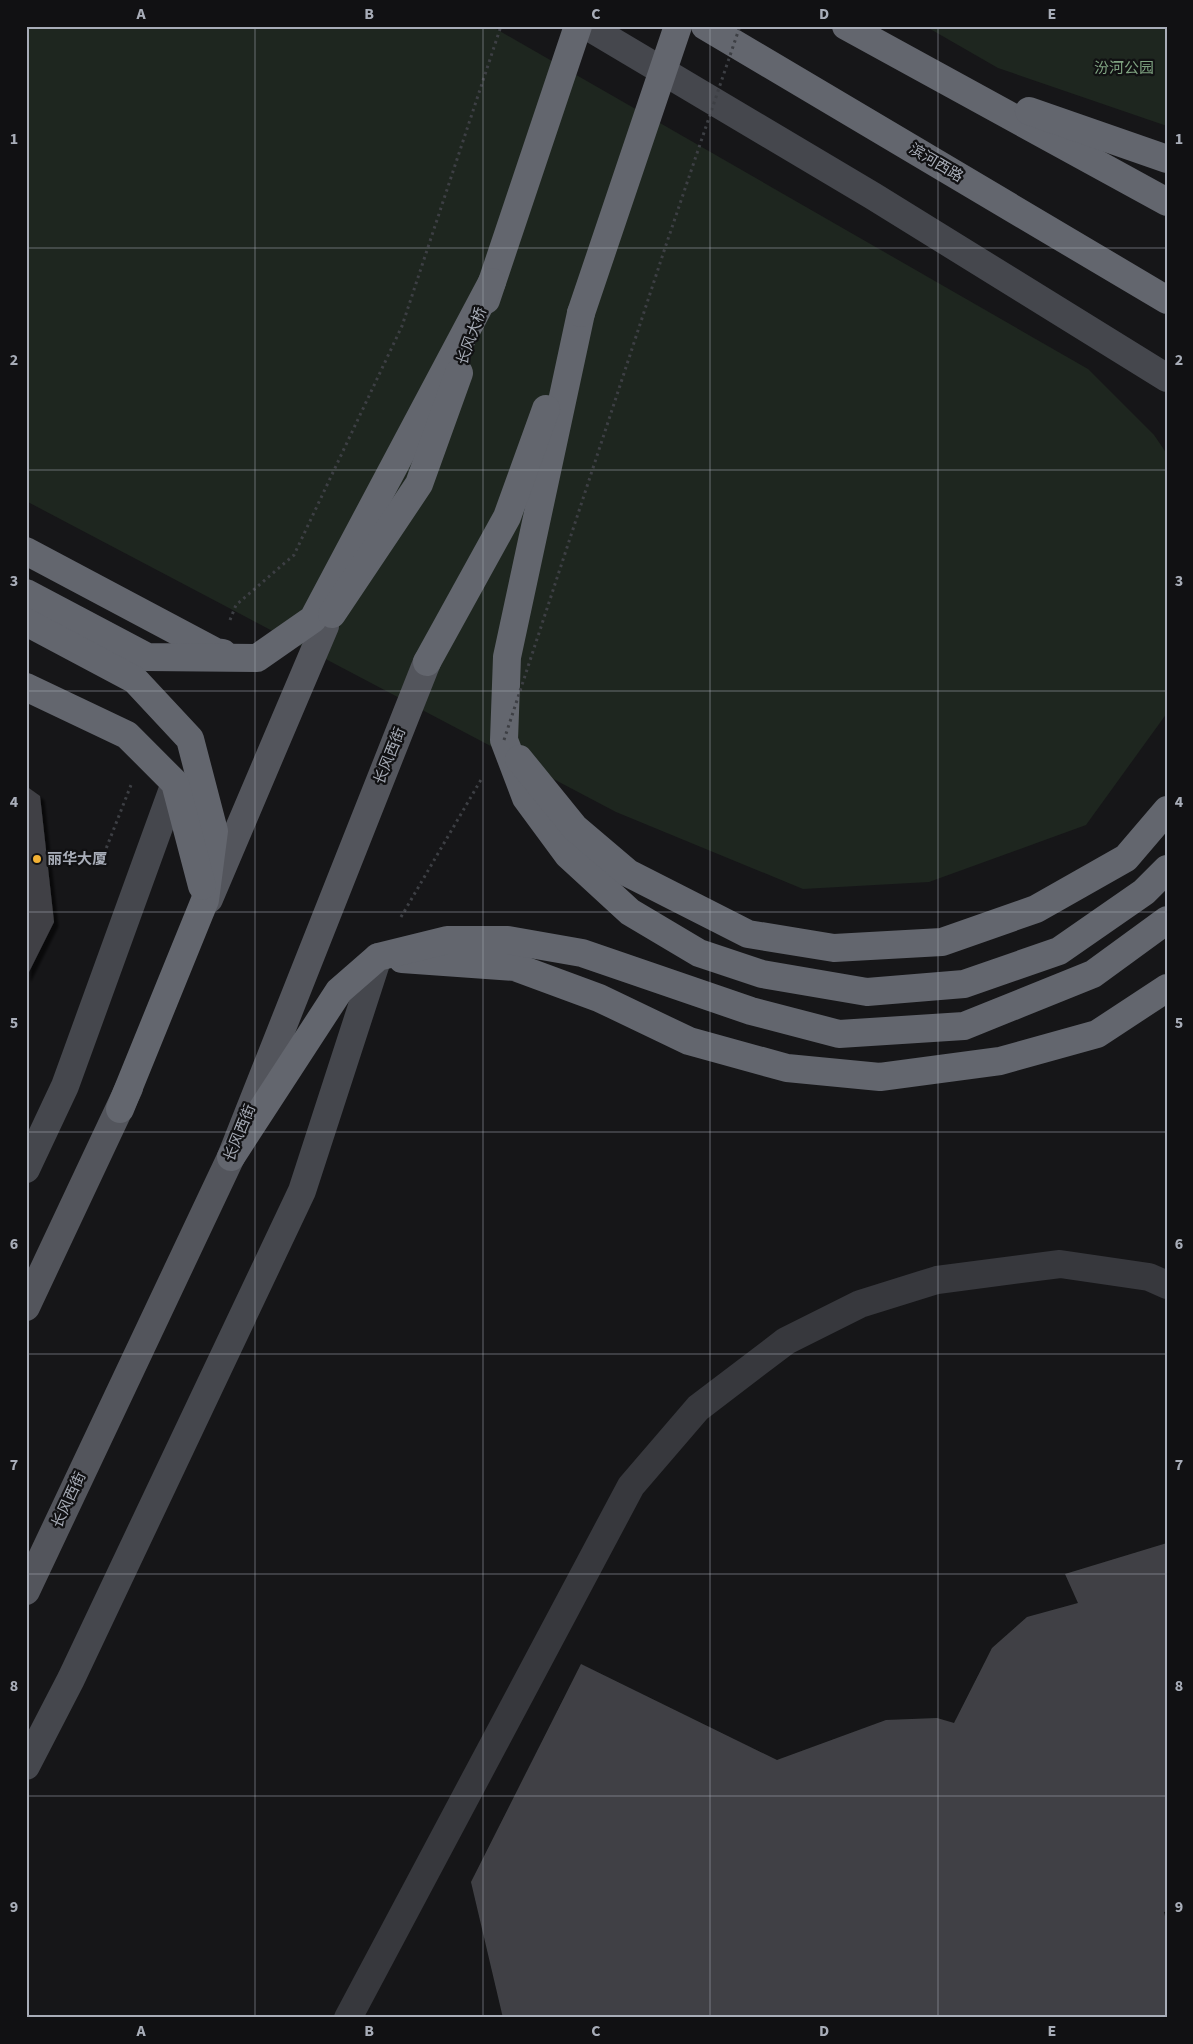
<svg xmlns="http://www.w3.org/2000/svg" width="1193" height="2044" font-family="'Source Sans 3','Noto Sans SC',sans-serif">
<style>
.green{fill:#1e261f}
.building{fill:#404145;filter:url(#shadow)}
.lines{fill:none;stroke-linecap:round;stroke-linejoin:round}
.path{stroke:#3d3f44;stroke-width:3;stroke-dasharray:2.5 4;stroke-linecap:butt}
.street{stroke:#37383d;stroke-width:28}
.secondary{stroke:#45474d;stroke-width:28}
.primary{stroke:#53555c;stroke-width:28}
.highway{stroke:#63666e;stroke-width:28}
.path-bridge{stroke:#3d3f44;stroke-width:3;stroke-dasharray:2.5 4;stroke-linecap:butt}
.highway-bridge{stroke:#63666e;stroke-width:28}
.grid{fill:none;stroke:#a8adb8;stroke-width:1;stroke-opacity:0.55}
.poi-dot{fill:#f2b134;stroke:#111113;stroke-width:2}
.labels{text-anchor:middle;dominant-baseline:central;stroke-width:4.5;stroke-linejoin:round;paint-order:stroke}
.park-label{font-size:15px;fill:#7fa381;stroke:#111113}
.street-label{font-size:15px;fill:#a8adb8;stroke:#111113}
.poi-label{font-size:15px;font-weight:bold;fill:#a8adb8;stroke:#111113;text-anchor:start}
.neatline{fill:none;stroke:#a8adb8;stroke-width:2}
.grid-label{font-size:16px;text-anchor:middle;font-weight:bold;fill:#a8adb8}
</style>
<defs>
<filter id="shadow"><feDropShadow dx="4.5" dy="4.5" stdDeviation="1" flood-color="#0009"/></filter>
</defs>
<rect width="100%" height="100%" fill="#161618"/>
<g class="green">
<path d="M26 26H491L1088 369 1154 435 1167 454V713L1086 825 929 882 803 889 616 812 26 501Z"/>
<path d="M925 26H1167V126L998 68Z"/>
</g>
<g class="building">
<path d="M26 786 40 796 54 922 26 978Z"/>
<path d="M1167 1543V1911L1164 1912 1167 1924 1166 2018H503L471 1882 581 1664 777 1760 886 1720 937 1718 954 1723 992 1648 1027 1617 1078 1603 1065 1574Z"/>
</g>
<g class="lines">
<g class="path">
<path d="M230 620 236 605 294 555 402 326 501 26"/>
<path d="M104 854 131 785"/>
<path d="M401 917 482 778"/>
</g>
<path class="street" d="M348 2018 631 1486 698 1408 786 1341 860 1304 937 1280 1060 1264 1149 1277 1167 1285"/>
<g class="secondary">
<path d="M587 26 873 196 1167 378"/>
<path d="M26 1169 65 1086 175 783"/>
<path d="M26 1766 71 1679 302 1191 378 957"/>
</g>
<g class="primary">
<path d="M209 899 325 626"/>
<path d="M26 1307 129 1088"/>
<path d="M26 1591 231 1157 427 662"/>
</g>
<g class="highway">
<path d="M705 26 1167 300"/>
<path d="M846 26 1167 202"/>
<path d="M1029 111 1167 159"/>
<path d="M486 300 578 26"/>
<path d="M581 313 507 657 504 740 526 798 568 855 630 912 699 953 762 974 867 992 964 984 1059 951 1144 892 1167 869"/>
<path d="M26 551 216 652 223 653"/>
<path d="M26 593 147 657 257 658 313 619 492 282"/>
<path d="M332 614 419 484 459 373"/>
<path d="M26 622 135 680 190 739 214 831 205 900 120 1109"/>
<path d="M427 662 507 517 546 409"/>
<path d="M26 687 127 735 175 783 202 886"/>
<path d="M519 759 575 828 628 873 748 934 834 948 942 942 1036 909 1126 858 1167 810"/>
<path d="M402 959 515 967 599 998 689 1041 787 1068 880 1077 1000 1061 1097 1034 1167 988"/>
<path d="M231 1157 339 991 378 957 447 940H508L582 953 751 1011 839 1034 964 1026 1093 974 1167 920"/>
</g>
<path class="path-bridge" d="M504 740 665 248 740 26"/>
<path class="highway-bridge" d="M581 313 678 26"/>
</g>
<path class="grid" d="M255 26V2018M483 26V2018M710 26V2018M938 26V2018M26 248H1167M26 470H1167M26 691H1167M26 912H1167M26 1132H1167M26 1354H1167M26 1574H1167M26 1796H1167"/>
<circle class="poi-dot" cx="37" cy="859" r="5"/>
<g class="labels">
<g class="park-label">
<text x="1124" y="68">汾河公园</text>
</g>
<g class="street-label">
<text transform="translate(936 163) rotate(31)">滨河西路</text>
<text transform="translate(472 336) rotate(-70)">长风大桥</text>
<text transform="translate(390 756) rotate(-68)">长风西街</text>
<text transform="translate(240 1133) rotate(-68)">长风西街</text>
<text transform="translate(69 1500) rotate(-65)">长风西街</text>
</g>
<g class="poi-label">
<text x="47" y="859">丽华大厦</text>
</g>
</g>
<rect width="1193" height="2044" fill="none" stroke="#111113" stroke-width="55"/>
<rect x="28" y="28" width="1138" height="1988" class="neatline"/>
<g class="grid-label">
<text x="141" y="19">A</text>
<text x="369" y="19">B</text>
<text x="596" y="19">C</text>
<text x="824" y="19">D</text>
<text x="1052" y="19">E</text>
<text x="14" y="144">1</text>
<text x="1179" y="144">1</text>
<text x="14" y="365">2</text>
<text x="1179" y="365">2</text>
<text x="14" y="586">3</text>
<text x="1179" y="586">3</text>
<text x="14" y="807">4</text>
<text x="1179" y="807">4</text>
<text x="14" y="1028">5</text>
<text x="1179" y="1028">5</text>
<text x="14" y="1249">6</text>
<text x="1179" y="1249">6</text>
<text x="14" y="1470">7</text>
<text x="1179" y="1470">7</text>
<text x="14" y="1691">8</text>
<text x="1179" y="1691">8</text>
<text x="14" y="1912">9</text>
<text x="1179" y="1912">9</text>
<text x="141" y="2036">A</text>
<text x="369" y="2036">B</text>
<text x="596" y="2036">C</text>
<text x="824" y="2036">D</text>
<text x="1052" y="2036">E</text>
</g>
</svg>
